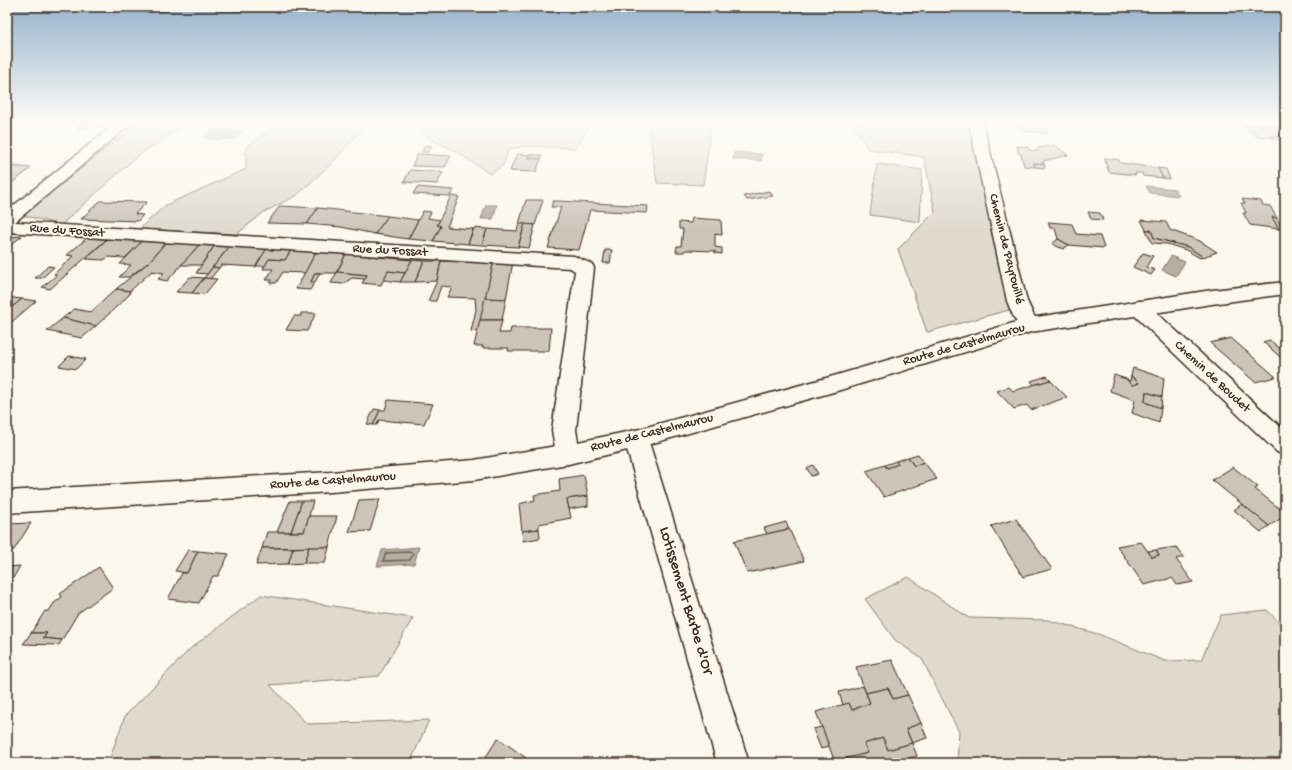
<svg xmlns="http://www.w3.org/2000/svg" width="1292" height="770" font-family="'Gochi Hand',sans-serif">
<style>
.green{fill:#dfd9ce;stroke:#8d8276}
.water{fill:#b6aea2;stroke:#85796d}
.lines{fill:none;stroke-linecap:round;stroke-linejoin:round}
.shore{stroke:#6c5f53;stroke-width:1.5}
.building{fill:#ccc4b9;stroke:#3b2a1e}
.minor-casing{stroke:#3b2a1e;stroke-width:3}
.tertiary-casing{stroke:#3b2a1e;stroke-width:3}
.minor{fill:#fbf7ec;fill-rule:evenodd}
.tertiary{fill:#fbf7ec;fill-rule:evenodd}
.labels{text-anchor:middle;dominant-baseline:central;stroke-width:4;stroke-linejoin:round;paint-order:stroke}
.street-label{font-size:13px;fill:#3b2a1e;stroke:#fbf7ec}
.near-street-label{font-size:16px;fill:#3b2a1e;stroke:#fbf7ec}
</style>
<rect width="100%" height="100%" fill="#fbf7ec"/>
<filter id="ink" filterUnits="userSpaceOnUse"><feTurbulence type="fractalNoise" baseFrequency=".025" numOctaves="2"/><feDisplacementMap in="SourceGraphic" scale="8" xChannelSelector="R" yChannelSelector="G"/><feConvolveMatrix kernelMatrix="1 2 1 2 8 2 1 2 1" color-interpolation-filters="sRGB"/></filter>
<g filter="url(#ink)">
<g class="green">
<path d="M139 123H187L135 158 61 225 22 215Z"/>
<path d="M267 123H367L334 161 296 196 264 212 237 234 139 229 166 205 246 169V147L270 130Z"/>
<path d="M414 123H587L588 128 576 148 528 146 509 149 503 165 490 174 454 150 430 139Z"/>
<path d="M648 123H709L711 126 703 185 657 183Z"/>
<path d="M863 123H969L1009 310 927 332 898 249 935 212 924 157 868 149 854 125Z"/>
<path d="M877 164 922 170 920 222 870 215Z"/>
<path d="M908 577 969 618 1048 620 1098 634 1165 661 1201 660 1221 615 1267 610 1285 629V763H957L959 732 922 659 895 640 865 599Z"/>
<path d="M261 595 413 618 379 676 270 685 307 724 429 720 410 763H108L125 716 191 648Z"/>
</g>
<g class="water">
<path d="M211 130 242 131 235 139H209L204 137Z"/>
<path d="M734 152 762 154 761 161 733 159Z"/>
<path d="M1146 186 1175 189 1179 196 1150 193Z"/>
<path d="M486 205H497L493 219H481Z"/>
<path d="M1171 256 1185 262 1176 276 1162 270Z"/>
<path d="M419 547 414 564 377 566 382 550Z"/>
</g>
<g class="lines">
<path class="shore" d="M411 552 413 554 410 560 383 561 386 553Z"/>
</g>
<g class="building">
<path d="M105 123 101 127 93 126 88 128 79 129 77 127 82 123Z"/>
<path d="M1019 123H1044L1048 133 1022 131Z"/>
<path d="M1273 124 1277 127 1261 128 1257 125Z"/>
<path d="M1242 125H1257L1261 128 1277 127 1285 133V136L1258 137Z"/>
<path d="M1285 136V140H1277L1271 137Z"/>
<path d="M425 145 432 146 428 152H422Z"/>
<path d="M1054 145 1068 155 1043 161 1044 164 1034 163 1035 167 1024 166 1021 154H1019L1017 146 1028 147 1029 150 1038 151V148Z"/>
<path d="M418 154 451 156 445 167 412 166Z"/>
<path d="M517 154 530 155 529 158 541 159 536 172 510 171Z"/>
<path d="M530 155H542L541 159 529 158Z"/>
<path d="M1104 158 1119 160 1120 163 1158 168 1163 178 1143 176 1142 173H1135L1136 175 1109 172Z"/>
<path d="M1034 163 1044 164 1045 168 1035 167Z"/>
<path d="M11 166 31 168 7 187V170Z"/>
<path d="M1158 168 1166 169 1170 179 1163 178Z"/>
<path d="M410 170 443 172 437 184 404 182Z"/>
<path d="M417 187 454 190 450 196 413 194Z"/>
<path d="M769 191 773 196 747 200 744 196Z"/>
<path d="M451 196 459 197 447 227 473 229 468 244 433 241 441 226 437 225Z"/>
<path d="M1242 199 1261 201 1263 205 1270 206 1277 218 1272 217 1279 229 1250 225 1243 213H1246L1241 203H1245Z"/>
<path d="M526 200H543L535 225 519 224Z"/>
<path d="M100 201 147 202 135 214 143 215 138 221 81 219Z"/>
<path d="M553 201H558L648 206 647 213 590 210 579 250 548 248 561 207H551Z"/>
<path d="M280 206 318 208 307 224 267 223Z"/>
<path d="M318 208 328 209 388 216 375 234 341 227 307 224Z"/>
<path d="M423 211 431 212 428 218 440 220 437 225 441 226 433 241 408 239Z"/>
<path d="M1088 212 1100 213 1103 220 1091 219Z"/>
<path d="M388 216 418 220 408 239 375 234Z"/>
<path d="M1272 217 1277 218 1283 229H1279Z"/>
<path d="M692 218 721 220 722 235 715 234V247L722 248V254L715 253V251L685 250 684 252H676L677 246H681L683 229H679V222L691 223Z"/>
<path d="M1141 220 1166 222 1170 230 1200 241 1217 252 1203 257 1188 247 1154 238 1151 230H1146Z"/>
<path d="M1048 222 1072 224 1076 234 1100 236 1104 248 1069 245 1058 239 1055 228H1050Z"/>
<path d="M519 224H525L518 247 482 245 487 229 517 231Z"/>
<path d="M525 224 535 225 529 248 518 247Z"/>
<path d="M474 228 487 229 482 245 468 244Z"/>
<path d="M1146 230H1151L1154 238 1188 247 1203 257 1200 258 1186 250 1167 244 1152 243Z"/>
<path d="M22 236 7 248V237Z"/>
<path d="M87 238 107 239 50 289 42 287 57 275 54 274 73 256 67 255Z"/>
<path d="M107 239 142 241 125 258 108 257 104 260 86 259Z"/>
<path d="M1058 239 1069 245 1063 249 1052 244Z"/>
<path d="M142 241 166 242 149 262 129 277H119L131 265 120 264Z"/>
<path d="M166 242 200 244 167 281 158 279 164 273 152 271 130 291 116 289 149 262Z"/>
<path d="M200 244 215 245 201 265H181Z"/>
<path d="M215 245 230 246 207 274 196 273Z"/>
<path d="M230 246 267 248 256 267 221 265 219 268 213 267Z"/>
<path d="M267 248 291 250 285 260 269 259 265 266H256Z"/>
<path d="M291 250 316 252 305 273 283 272 276 283H270L272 280H266L273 269H263L269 259 285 260Z"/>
<path d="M605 250H612L610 263H603Z"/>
<path d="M316 252 346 254 336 273H315L311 282H315L310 290 296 289Z"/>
<path d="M1143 253 1153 256 1146 267 1155 270 1151 275 1133 267Z"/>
<path d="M346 254 378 257 412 260 405 273 388 271 381 285 362 283 367 275 337 272Z"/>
<path d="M412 260 424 261 415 282H400Z"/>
<path d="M424 261H441L437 281 415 282Z"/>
<path d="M441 261H494L478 332 471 331 476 310 475 298 447 297 452 287 441 286 436 301H428L437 281Z"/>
<path d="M494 261 513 262 506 299 485 298Z"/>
<path d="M48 266 54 267 42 278H35Z"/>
<path d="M213 267 219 268 210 279 204 278Z"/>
<path d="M388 271 405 273 400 282 384 280Z"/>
<path d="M337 272 367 275 365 279 352 278 343 284 331 283Z"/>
<path d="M315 273H320L315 282H311Z"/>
<path d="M190 277 204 278 192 293 176 292Z"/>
<path d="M204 278 217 279 205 294 192 293Z"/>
<path d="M116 289 130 291 129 295 96 326 63 318 74 309 91 312Z"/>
<path d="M7 297 22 299 7 311Z"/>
<path d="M485 298 506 299 502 320H480Z"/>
<path d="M22 299 36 301 7 326V311Z"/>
<path d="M301 313H316L307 331 286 330 294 316H301Z"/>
<path d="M63 318 96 326 82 338 47 331Z"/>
<path d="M480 320H502L499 333H510L511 328H551L549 351H508L509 348H482L483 346H474Z"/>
<path d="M1231 338 1276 377 1255 382 1210 343Z"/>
<path d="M1270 340 1285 353V361L1263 342Z"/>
<path d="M69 356 86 359 76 369 59 366Z"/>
<path d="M1133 368 1164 378 1162 397 1146 392 1145 402 1161 408 1159 423 1132 413 1135 400 1110 391 1114 375 1126 379 1132 385 1139 383 1131 376Z"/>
<path d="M1047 376 1050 380 1034 385 1031 381Z"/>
<path d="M1131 376 1139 383 1132 385 1126 379 1130 381Z"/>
<path d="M1050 380 1067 397 1031 410 1027 405 1014 409 997 391 1009 387 1013 391Z"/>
<path d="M1146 392 1162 397 1161 408 1145 402Z"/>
<path d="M388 400 433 404 424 424 379 420 377 425H373L380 410H385Z"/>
<path d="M374 409 380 410 373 425 367 424Z"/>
<path d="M918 454 924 462 914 466 908 457Z"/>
<path d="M908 457 914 466 924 462 937 479 884 497 866 471 885 465 887 468 898 464 896 461Z"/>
<path d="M896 461 898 464 887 468 885 465Z"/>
<path d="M813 465 818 474 811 476 807 468Z"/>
<path d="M1233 467 1258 487 1255 489 1285 513V516L1269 526 1212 480Z"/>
<path d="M584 475 588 496 567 499 571 518 539 524V529L522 531 519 504 535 500 534 495 560 491 559 479Z"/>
<path d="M588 496V506L569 509 567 499Z"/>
<path d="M380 499 370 531 349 532 359 500Z"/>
<path d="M290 501H302L291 532H277Z"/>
<path d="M302 501H313L309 516 304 532H291Z"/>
<path d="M1242 504 1269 526 1261 532 1234 510Z"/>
<path d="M309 516H337L329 547 262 548 267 532H304Z"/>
<path d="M1016 519 1052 569 1023 577 991 526Z"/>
<path d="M786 522 789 529 767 534 764 528Z"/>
<path d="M31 523 14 550 7 551V524Z"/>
<path d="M539 529 540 538 523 541 522 531Z"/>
<path d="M789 529 804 561 747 573 734 541Z"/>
<path d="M1141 542 1152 557 1159 555 1156 550 1176 547 1184 557 1176 559 1193 582 1177 585 1172 578 1144 585 1117 546Z"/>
<path d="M309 547H329L325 563H304Z"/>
<path d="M309 547 304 563 288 564 293 548Z"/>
<path d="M262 548H293L288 564 256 565Z"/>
<path d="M188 550 198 551 187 573 175 571Z"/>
<path d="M1156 550 1159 555 1152 557 1148 551Z"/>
<path d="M198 551 229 554 218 576H213L199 603 168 599 182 573H187Z"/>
<path d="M20 566 7 589V567Z"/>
<path d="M99 567 113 588 78 613 62 640 43 638 47 633H31L45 611H49L54 603 62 597 60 594Z"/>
<path d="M31 633H47L43 638 62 640 59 645 23 644Z"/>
<path d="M892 660 908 695 893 699 888 688 866 693 856 667Z"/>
<path d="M863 686 870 703 852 710 849 703 843 705 839 692Z"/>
<path d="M888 688 893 699 908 695 921 723 906 729 912 743 888 750 883 738 864 744 868 753 835 762 816 712 849 703 852 710 870 703 866 693Z"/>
<path d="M921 723 927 738 912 743 906 729Z"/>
<path d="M822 727 829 746 821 749 813 729Z"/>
<path d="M498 738 526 758 505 763H482Z"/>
<path d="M883 738 888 750 912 743 917 756 894 763H850L847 758 868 753 864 744Z"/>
<path d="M526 758V763H505Z"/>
</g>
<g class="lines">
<g class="minor-casing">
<g id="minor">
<path d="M116 123H132L15 222 574 256 592 264 594 268 576 430 580 454 576 461 568 464 560 461 556 454 552 430 575 271 570 268 7 232V211Z"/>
<path d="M969 123H983L1027 301 1033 314 1040 325 1037 330C1018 335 1013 315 1007 301Z"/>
<path d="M1139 301 1146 303 1285 431V455L1277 452 1132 313 1129 308 1132 303Z"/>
<path d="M636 430 644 432 648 439 749 763H717L624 439 628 432Z"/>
</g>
</g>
<g class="tertiary-casing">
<path id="tertiary" d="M1285 282V294L1212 304 1031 332 837 391 636 448 568 464 474 480 331 492 7 513V491L331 472 474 460 568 444 636 430 837 375 1030 318 1212 290Z"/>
</g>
<use href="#minor" class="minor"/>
<use href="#tertiary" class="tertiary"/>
</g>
</g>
<linearGradient id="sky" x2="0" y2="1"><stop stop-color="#94b2cc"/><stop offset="0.53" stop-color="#fdfbf6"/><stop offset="1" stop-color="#fdfbf6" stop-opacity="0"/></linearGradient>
<rect width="1292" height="231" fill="url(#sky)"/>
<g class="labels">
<g class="street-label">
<text transform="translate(67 231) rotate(4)">Rue du Fossat</text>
<text transform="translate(1006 249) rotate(76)">Chemin de Payrouillé</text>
<text transform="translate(390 251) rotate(3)">Rue du Fossat</text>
<text transform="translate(964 345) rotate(-16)">Route de Castelmaurou</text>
<text transform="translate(1212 377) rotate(43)">Chemin de Boudet</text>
<text transform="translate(652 433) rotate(-14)">Route de Castelmaurou</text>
<text transform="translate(333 481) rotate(-4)">Route de Castelmaurou</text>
</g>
<g class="near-street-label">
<text transform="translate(685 601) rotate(73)">Lotissement Barbe d'Or</text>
</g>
</g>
<rect width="1292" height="770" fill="none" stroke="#fbf7ec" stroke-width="24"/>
<rect x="12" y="12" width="1268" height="746" fill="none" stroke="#3b2a1e" stroke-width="1.5" filter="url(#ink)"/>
</svg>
